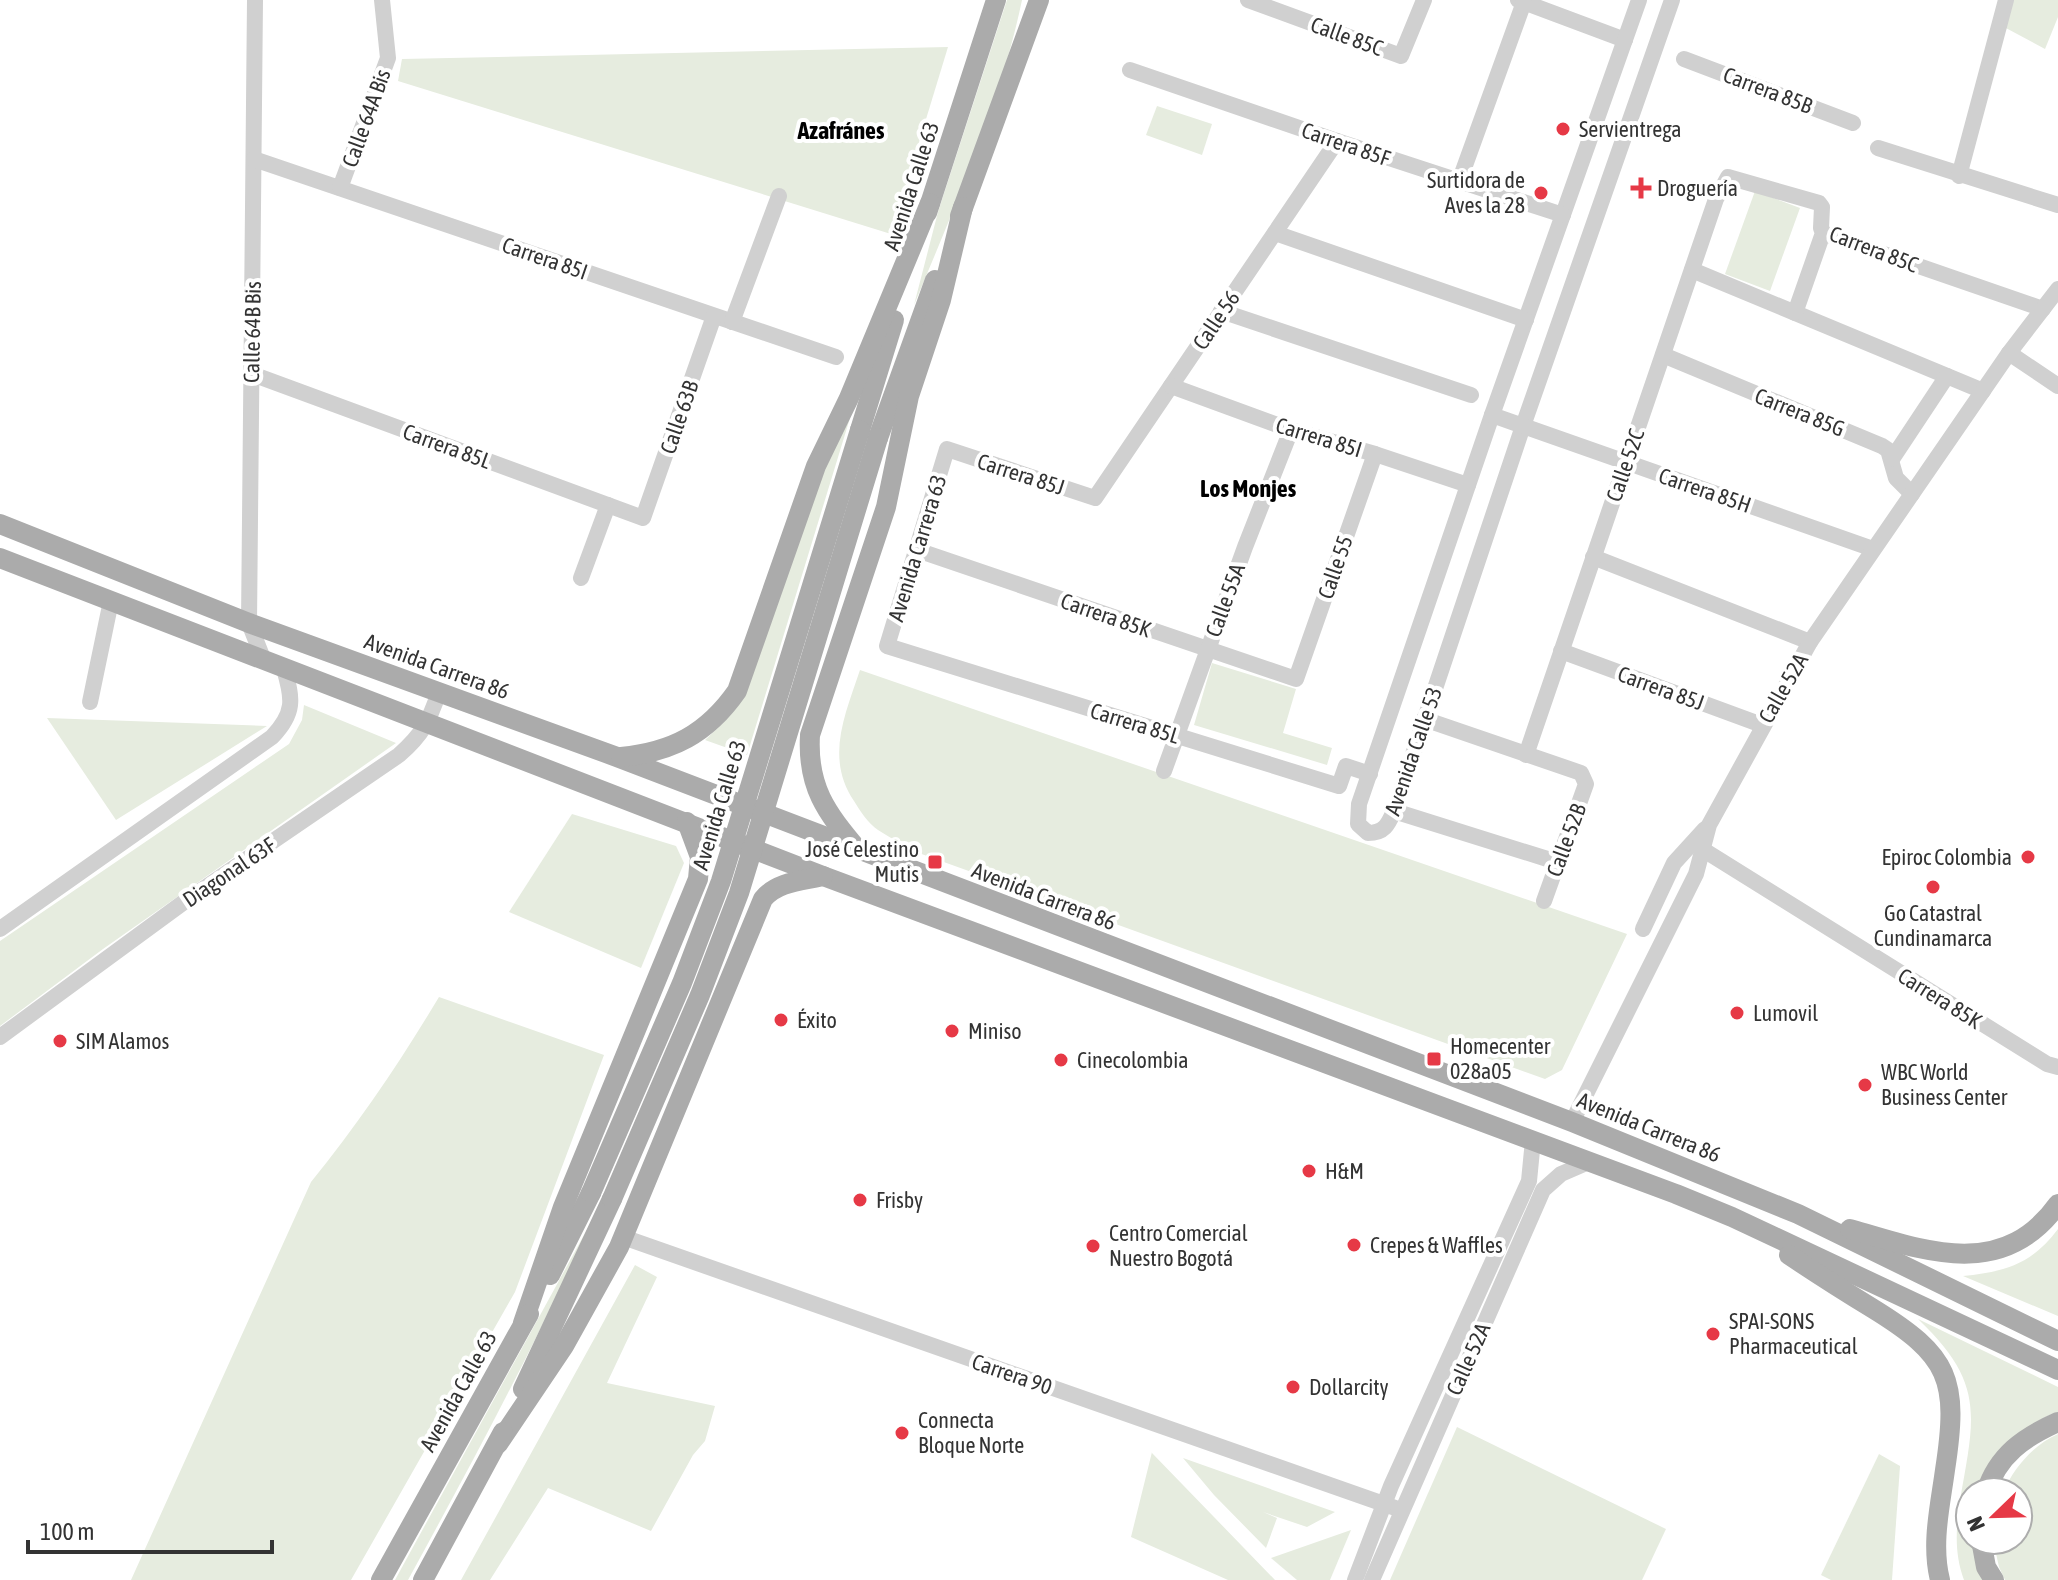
<svg xmlns="http://www.w3.org/2000/svg" width="2058" height="1580" font-family="'Asap Condensed',sans-serif">
<style>
.green{fill:#e6ecdf}
.lines{fill:none;stroke-linecap:round;stroke-linejoin:round}
.minor{stroke:#d0d0d0;stroke-width:16}
.major{stroke:#ababab;stroke-width:20}
.major-bridge{stroke:#ababab;stroke-width:20}
.poi-dot{fill:#e63946;stroke:#fff;stroke-width:3}
.labels{text-anchor:middle;dominant-baseline:central;stroke-width:8;stroke-linejoin:round;paint-order:stroke}
.street-label{font-size:22px;fill:#333;stroke:#fff}
.poi-label{font-size:22px;fill:#333;stroke:#fff;text-anchor:start}
.neighbourhood-label{font-size:24px;font-weight:bold;fill:#000;stroke:#fff}
</style>
<rect width="100%" height="100%" fill="#fff"/>
<g class="green">
<path d="M1007 0H1022C1000 105 955 206 914 305L938 212Z"/>
<path d="M2012 0H2058V17L2045 49 2004 27Z"/>
<path d="M948 47 891 234 398 81 402 59Z"/>
<path d="M1157 106 1212 124 1202 155 1146 135Z"/>
<path d="M1755 191 1800 208 1770 291 1725 274Z"/>
<path d="M850 418 747 755 705 740 723 723 826 463Z"/>
<path d="M1212 663 1296 689 1283 733 1332 748 1327 765 1194 725Z"/>
<path d="M860 670 1627 934 1562 1070 1545 1079 916 852C904 845 890 838 878 830 868 823 860 811 854 801 825 758 845 715 860 670Z"/>
<path d="M304 705 396 743 103 949 0 1026V941L289 744 302 720Z"/>
<path d="M47 718 267 726 116 820Z"/>
<path d="M572 814 676 846 684 863 641 968 509 912Z"/>
<path d="M439 997 604 1055 515 1292 351 1580H131L311 1182C359 1123 400 1062 439 997Z"/>
<path d="M590 1224C535 1346 472 1463 408 1580H395Z"/>
<path d="M2058 1229V1316L1963 1276C2005 1272 2032 1264 2058 1229Z"/>
<path d="M635 1265 657 1277 607 1383 715 1406 705 1441 693 1455 651 1531 548 1488 490 1580H461Z"/>
<path d="M1918 1319 2058 1387V1412C2018 1424 2001 1459 1979 1492H1970V1540H1973L1984 1580H1964C1954 1553 1956 1528 1960 1500 1975 1415 1985 1383 1918 1319Z"/>
<path d="M1457 1427 1666 1529 1642 1580H1390Z"/>
<path d="M2058 1434V1580H2005L1999 1567 1993 1540H2018V1492H2003C2014 1468 2033 1445 2058 1434Z"/>
<path d="M1152 1452V1453L1275 1580H1228L1131 1537Z"/>
<path d="M1879 1454 1900 1466 1892 1580H1831L1821 1575Z"/>
<path d="M1183 1458 1335 1512 1307 1527 1263 1512 1277 1518 1266 1548 1214 1495Z"/>
<path d="M1351 1530 1330 1580H1297L1271 1558Z"/>
</g>
<g class="lines">
<g class="minor">
<path d="M255 0 249 623 264 661"/>
<path d="M1248 0 1401 56 1424 0"/>
<path d="M1518 0 1625 40"/>
<path d="M1639 0 1492 415 1359 804 1358 824 1368 833C1384 833 1388 825 1394 811L1523 426 1672 0"/>
<path d="M1684 59 1853 123"/>
<path d="M1130 70 1337 141 1563 215"/>
<path d="M1337 141 1095 498 947 449 887 646 1339 786 1346 766 1370 774"/>
<path d="M1878 148 2058 205"/>
<path d="M254 159 836 357"/>
<path d="M1959 176 2006 0"/>
<path d="M1459 182 1524 2"/>
<path d="M340 188 388 58 382 0"/>
<path d="M1275 233 1526 320"/>
<path d="M1823 233 2043 309"/>
<path d="M1692 270 1983 391"/>
<path d="M1221 311 1471 395"/>
<path d="M732 322 779 196"/>
<path d="M2009 353 2058 386"/>
<path d="M1663 355 1882 446 1888 450 1896 478 1912 494"/>
<path d="M252 374 643 518 714 316"/>
<path d="M1171 386 1291 430 1375 454 1468 485"/>
<path d="M1492 415 1873 549"/>
<path d="M1892 459 1947 376"/>
<path d="M917 550 1296 679 1375 454"/>
<path d="M1593 557 1810 642"/>
<path d="M581 578 608 505"/>
<path d="M1561 651 1762 725"/>
<path d="M90 702 111 601"/>
<path d="M1424 719 1581 773 1586 784 1544 901"/>
<path d="M1526 755 1716 199 1728 177 1819 203 1822 207 1821 228 1823 233 1795 313"/>
<path d="M1164 771 1245 547 1291 430"/>
<path d="M1394 811 1557 862"/>
<path d="M1702 849 2047 1064 2058 1067"/>
<path d="M0 929 272 737C295 713 293 699 284 669"/>
<path d="M1643 929 1674 863 1705 829"/>
<path d="M0 1037 184 902 399 755C423 734 429 721 439 692"/>
<path d="M1572 1122 1696 874 1709 825 1810 642 2009 353 2058 289"/>
<path d="M623 1237 1401 1510"/>
<path d="M1355 1580 1391 1486 1529 1181 1533 1140"/>
<path d="M1372 1580 1543 1190 1561 1174 1591 1161"/>
</g>
<g class="major">
<path d="M927 213 996 0"/>
<path d="M960 216 1039 0"/>
<path d="M860 430 894 320"/>
<path d="M878 438 935 280"/>
<path d="M0 524 249 623 617 757 1572 1122 1798 1214 2058 1341"/>
<path d="M0 558 823 876 1676 1194 1732 1217 2058 1370"/>
<path d="M621 757C672 752 707 734 737 691L816 466 849 398 930 203"/>
<path d="M858 850C826 812 807 787 810 735L886 507 909 396 941 300 963 207"/>
<path d="M1850 1229C1925 1251 2003 1281 2058 1204"/>
<path d="M1789 1255C1816 1273 1844 1291 1872 1308 1950 1356 1959 1379 1945 1470 1940 1507 1931 1544 1940 1580"/>
<path d="M550 1275 591 1193"/>
<path d="M523 1323 563 1207 698 879 700 857 687 822"/>
<path d="M523 1389 612 1199"/>
<path d="M498 1444 564 1346 619 1247 763 899C777 882 801 881 823 876"/>
<path d="M1986 1492C1998 1455 2024 1437 2058 1422"/>
<path d="M1981 1540 1986 1567 1994 1580"/>
<path d="M381 1580 529 1314"/>
<path d="M423 1580 503 1432"/>
</g>
<g class="major-bridge">
<path d="M591 1193 682 983 721 881 860 430"/>
<path d="M612 1199 700 995 739 893 878 438"/>
</g>
</g>
<g class="poi-dot">
<circle cx="1563" cy="129" r="8"/>
<path d="M1637 176h8v8h8v8h-8v8h-8v-8h-8v-8h8z"/>
<circle cx="1541" cy="193" r="8"/>
<circle cx="2028" cy="857" r="8"/>
<rect x="927" y="854" width="16" height="16" rx="4"/>
<circle cx="1933" cy="887" r="8"/>
<circle cx="1737" cy="1013" r="8"/>
<circle cx="781" cy="1020" r="8"/>
<circle cx="952" cy="1031" r="8"/>
<circle cx="60" cy="1041" r="8"/>
<rect x="1426" y="1051" width="16" height="16" rx="4"/>
<circle cx="1061" cy="1060" r="8"/>
<circle cx="1865" cy="1085" r="8"/>
<circle cx="1309" cy="1171" r="8"/>
<circle cx="860" cy="1200" r="8"/>
<circle cx="1354" cy="1245" r="8"/>
<circle cx="1093" cy="1246" r="8"/>
<circle cx="1713" cy="1334" r="8"/>
<circle cx="1293" cy="1387" r="8"/>
<circle cx="902" cy="1433" r="8"/>
</g>
<g class="labels">
<g class="street-label">
<text transform="translate(1347 36) rotate(20)">Calle 85C</text>
<text transform="translate(1768 90) rotate(21)">Carrera 85B</text>
<text transform="translate(366 118) rotate(-70)">Calle 64A Bis</text>
<text transform="translate(1346 144) rotate(19)">Carrera 85F</text>
<text transform="translate(911 186) rotate(-72)">Avenida Calle 63</text>
<text transform="translate(1874 249) rotate(21)">Carrera 85C</text>
<text transform="translate(545 258) rotate(19)">Carrera 85I</text>
<text transform="translate(1216 320) rotate(-56)">Calle 56</text>
<text transform="translate(252 332) rotate(-89)">Calle 64B Bis</text>
<text transform="translate(1800 412) rotate(22)">Carrera 85G</text>
<text transform="translate(679 417) rotate(-71)">Calle 63B</text>
<text transform="translate(1319 437) rotate(17)">Carrera 85I</text>
<text transform="translate(447 446) rotate(20)">Carrera 85L</text>
<text transform="translate(1625 465) rotate(-71)">Calle 52C</text>
<text transform="translate(1021 474) rotate(18)">Carrera 85J</text>
<text transform="translate(1705 490) rotate(19)">Carrera 85H</text>
<text transform="translate(917 548) rotate(-73)">Avenida Carrera 63</text>
<text transform="translate(1335 567) rotate(-71)">Calle 55</text>
<text transform="translate(1225 600) rotate(-70)">Calle 55A</text>
<text transform="translate(1106 615) rotate(19)">Carrera 85K</text>
<text transform="translate(437 666) rotate(20)">Avenida Carrera 86</text>
<text transform="translate(1661 688) rotate(20)">Carrera 85J</text>
<text transform="translate(1783 688) rotate(-60)">Calle 52A</text>
<text transform="translate(1135 723) rotate(17)">Carrera 85L</text>
<text transform="translate(1413 751) rotate(-71)">Avenida Calle 53</text>
<text transform="translate(719 805) rotate(-73)">Avenida Calle 63</text>
<text transform="translate(1566 840) rotate(-70)">Calle 52B</text>
<text transform="translate(229 872) rotate(-34)">Diagonal 63F</text>
<text transform="translate(1044 896) rotate(21)">Avenida Carrera 86</text>
<text transform="translate(1940 998) rotate(32)">Carrera 85K</text>
<text transform="translate(1649 1127) rotate(22)">Avenida Carrera 86</text>
<text transform="translate(1468 1359) rotate(-66)">Calle 52A</text>
<text transform="translate(1012 1374) rotate(19)">Carrera 90</text>
<text transform="translate(458 1391) rotate(-61)">Avenida Calle 63</text>
</g>
<g class="poi-label">
<text x="1579" y="129">Servientrega</text>
<text x="1525" y="180" text-anchor="end">Surtidora de<tspan x="1525" dy="25">Aves la 28</tspan></text>
<text x="1657" y="188">Droguería</text>
<text x="919" y="849" text-anchor="end">José Celestino<tspan x="919" dy="25">Mutis</tspan></text>
<text x="2012" y="857" text-anchor="end">Epiroc Colombia</text>
<text x="1933" y="913" text-anchor="middle">Go Catastral<tspan x="1933" dy="25">Cundinamarca</tspan></text>
<text x="1753" y="1013">Lumovil</text>
<text x="797" y="1020">Éxito</text>
<text x="968" y="1031">Miniso</text>
<text x="76" y="1041">SIM Alamos</text>
<text x="1450" y="1046">Homecenter<tspan x="1450" dy="25">028a05</tspan></text>
<text x="1077" y="1060">Cinecolombia</text>
<text x="1881" y="1072">WBC World<tspan x="1881" dy="25">Business Center</tspan></text>
<text x="1325" y="1171">H&amp;M</text>
<text x="876" y="1200">Frisby</text>
<text x="1109" y="1233">Centro Comercial<tspan x="1109" dy="25">Nuestro Bogotá</tspan></text>
<text x="1370" y="1245">Crepes &amp; Waffles</text>
<text x="1729" y="1321">SPAI-SONS<tspan x="1729" dy="25">Pharmaceutical</tspan></text>
<text x="1309" y="1387">Dollarcity</text>
<text x="918" y="1420">Connecta<tspan x="918" dy="25">Bloque Norte</tspan></text>
</g>
<g class="neighbourhood-label">
<text x="841" y="130">Azafránes</text>
<text x="1248" y="488">Los Monjes</text>
</g>
</g>
<g transform="translate(1994 1516) rotate(247)"><circle r="38" fill="#ffffff" stroke="#adadad" stroke-width="2"/>
<path d="M0-6L14 30L0 20L-14 30Z" fill="#e63946"/>
<text y="-12" font-size="22" font-weight="bold" text-anchor="middle" fill="#333333">N</text>
</g>
<path d="M28 1540v12h244v-12" fill="none" stroke="#333333" stroke-width="4"/>
<text x="40" y="1540" font-size="24" fill="#333333" stroke="#ffffff" stroke-width="6" paint-order="stroke">100 m</text>
</svg>
